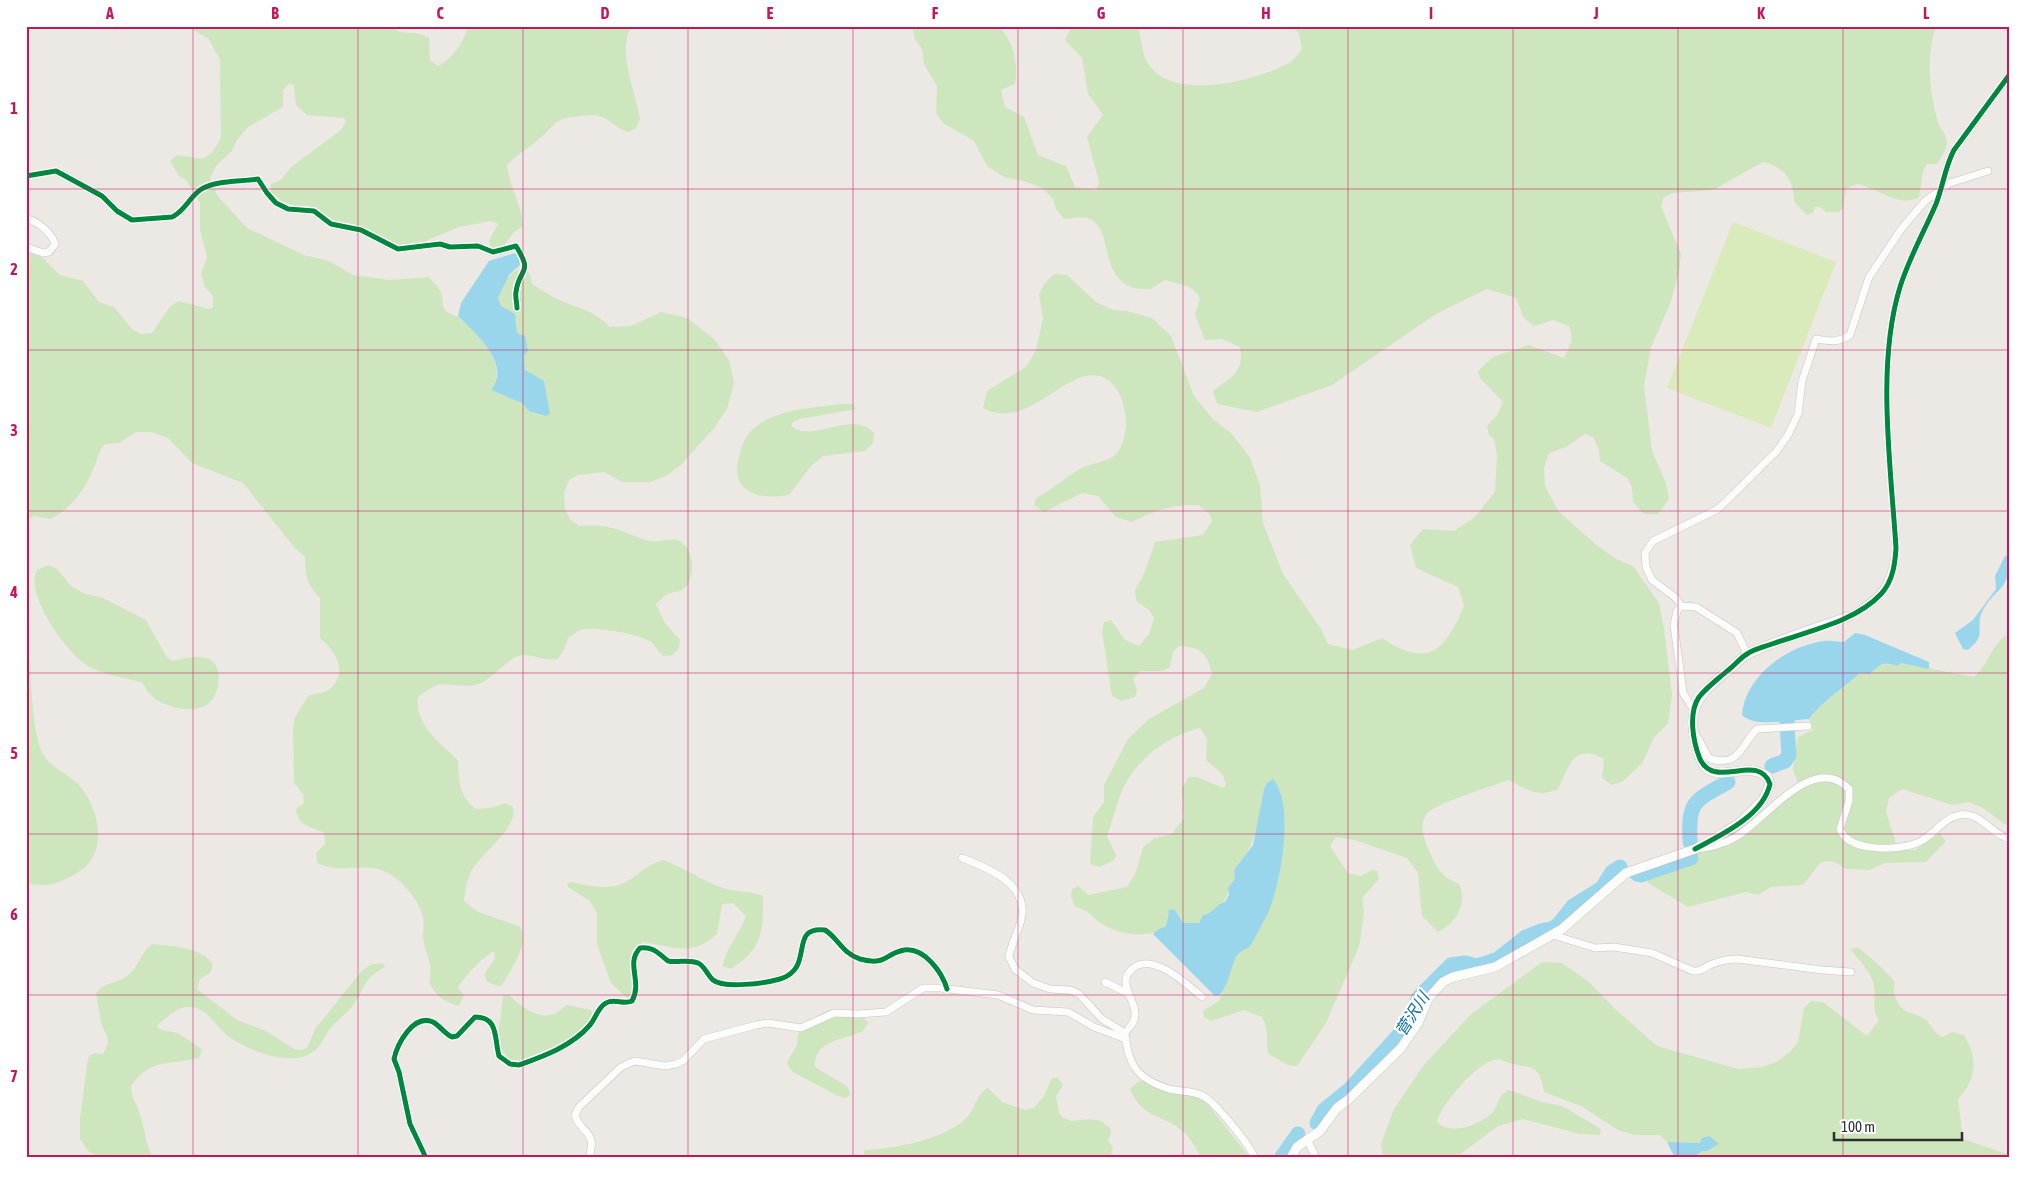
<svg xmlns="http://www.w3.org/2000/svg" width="2036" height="1184" font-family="'Asap Condensed','Noto Sans JP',sans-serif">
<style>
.green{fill:#cee6be}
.pitch{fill:#d9eabb}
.water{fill:#99d6ec}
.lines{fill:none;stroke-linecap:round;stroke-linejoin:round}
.river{stroke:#99d6ec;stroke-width:15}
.street-casing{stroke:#c5c4c5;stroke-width:8}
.secondary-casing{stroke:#c5c4c5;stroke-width:10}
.street{stroke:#fcfcfb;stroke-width:7}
.secondary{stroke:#fcfcfb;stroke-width:9}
.cycleway-casing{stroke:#fff;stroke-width:8}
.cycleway{stroke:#00873e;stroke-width:5}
.grid{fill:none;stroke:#c2185b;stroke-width:1;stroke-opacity:0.55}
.labels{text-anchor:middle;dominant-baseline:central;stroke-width:4.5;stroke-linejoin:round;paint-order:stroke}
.water-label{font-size:16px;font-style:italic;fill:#0d6fa3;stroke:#fff}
.neatline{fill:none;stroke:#c2185b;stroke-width:2}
.grid-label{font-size:16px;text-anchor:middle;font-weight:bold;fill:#c2185b}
</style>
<rect width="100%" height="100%" fill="#ece8e4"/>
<g class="green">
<path d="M186 26H390C404 38 412 28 429 38L430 60 438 66C451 60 465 41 468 26H632C616 48 636 94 640 119L636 128 629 132C617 130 611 119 599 116 591 114 567 117 560 120 552 124 547 133 540 138 529 148 517 154 507 165 509 186 522 205 523 226L514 232 503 247 490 249 489 241 498 224 491 221 459 227 411 247H400L338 224 315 209 301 208 282 201 271 192V184L281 180 291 167 341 130 346 121 344 118 307 115 296 105 294 86 290 83 283 90V107L248 127 237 140 232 151 216 166 210 178 217 195 247 228 304 255 329 261 353 275 390 280 429 277C434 283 440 288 442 296 443 300 442 305 444 308 447 315 455 314 460 318 479 334 509 365 491 390L522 403 530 411 524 356 515 327 517 320 501 306 498 298C502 285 509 271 522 268L530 274 532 284C541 289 549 295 557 299 578 309 593 309 610 327L631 326 661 312 687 318 714 339 729 360 734 383 727 409 714 428 682 464 666 476 650 482H622L604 472 578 475 569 480 564 493 565 509 570 519 579 526C613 523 620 532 650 541 659 543 669 538 677 540 694 546 695 571 688 584 683 592 676 591 668 594 663 596 660 601 656 604L665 623 680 640 679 648 673 655 664 656C658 652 656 646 651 642 641 634 597 627 585 629 579 629 573 635 568 638L565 648 558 659C543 661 536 655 523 655 511 655 494 677 481 683 466 690 449 681 435 686 429 688 423 694 418 697 414 724 441 744 458 760 459 782 459 796 476 809L490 808 506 803 513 807C518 831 480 852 470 874 466 882 465 893 464 901L478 912 519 926C531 943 511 969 502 985L497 986 486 981 485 973 495 959 494 951C487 953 461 980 458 988L464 995 459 1006C443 1001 436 996 429 982 434 966 425 953 423 937 423 930 425 921 422 914 416 894 392 868 370 868 347 867 341 872 317 863L316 853 325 844 324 833C311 826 297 826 296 809L304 803 303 794 294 783 293 729 295 717 308 696C314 693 326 693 330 689 349 672 335 650 320 638V598C307 584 305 576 305 557L294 547 243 483 192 463 168 438 151 432H136L119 443 105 444C96 455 98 460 92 472 84 491 70 509 51 519L34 516 26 522V251L43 258 60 275 83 281 99 302 114 307 132 329 141 334 152 333 169 308 178 301 209 309 213 307V296L205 287 201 274 207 258 200 230V203L187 181 179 176 170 161 177 155 202 159 212 153 221 138 220 60 209 39Z"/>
<path d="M912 26H998C1013 39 1019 65 1015 84L1001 90 1005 107 1024 117 1038 155 1066 166 1075 187 1096 190 1099 182 1087 137 1103 115 1088 94 1082 58 1065 40 1072 26H1139C1140 36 1142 51 1146 60 1168 104 1256 81 1289 63 1294 60 1298 54 1302 49L1299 33 1292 26H1936C1926 56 1929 91 1938 122 1940 129 1947 134 1947 143 1946 150 1941 158 1937 164H1927L1923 172 1919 197C1901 209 1876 187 1857 184L1846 189 1843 208 1839 212H1826L1820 207H1815L1813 213 1807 215 1794 202C1794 180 1784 167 1763 162L1713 190 1673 193 1664 197 1661 206 1681 254 1679 272 1670 304 1651 347 1644 386 1652 451 1666 483 1669 499 1658 514H1644L1633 502 1632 487 1627 478 1600 461 1599 450 1593 437 1585 434 1566 447 1549 453 1544 468 1545 486 1558 511 1594 543 1616 559 1633 566 1659 603 1664 628 1672 695 1668 723 1653 739 1643 762 1622 782 1612 785 1602 778 1604 759C1574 742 1569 766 1558 789 1537 798 1528 790 1509 780 1493 786 1432 804 1426 815 1419 826 1424 838 1428 848 1436 867 1440 876 1459 884 1468 904 1456 923 1438 932L1422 916 1418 873 1407 858 1355 840 1336 837 1330 846 1348 873 1361 876 1372 870 1377 871 1379 879 1362 898 1364 911 1360 942 1355 956 1326 1023 1297 1066 1288 1065 1268 1054C1266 1040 1269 1029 1262 1017L1244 1010 1211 1021 1204 1017 1203 1011 1219 1001 1236 957 1241 951 1250 946 1268 912 1278 881 1285 825 1280 790 1264 789C1258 818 1258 835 1242 862 1238 869 1238 877 1231 882 1228 898 1220 912 1203 915L1199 923H1183L1175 910 1168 914V923C1154 941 1118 935 1101 923 1089 915 1090 910 1075 907L1071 896 1072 889 1078 886 1089 895 1127 887 1136 872 1143 847 1155 838 1172 834 1184 818 1182 788 1189 777H1197L1223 788 1226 785 1223 775 1206 760 1207 738 1200 728C1166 736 1132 762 1120 796 1115 809 1112 823 1107 836L1116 855 1114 860 1100 867 1090 864 1093 817 1104 802V785L1128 739 1149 719 1204 688 1212 674C1207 653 1201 647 1179 646L1173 652 1170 667 1162 671H1140L1133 679 1137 690 1135 697 1121 701 1112 696 1102 632 1104 622 1111 620 1125 640 1139 646 1149 634 1154 618 1149 610 1136 601 1135 590 1144 574 1155 542 1203 535 1212 521 1210 515 1199 505C1174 504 1154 510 1132 522L1116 517 1098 496 1082 493 1044 512 1034 505 1036 498C1052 490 1064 478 1080 469 1089 464 1100 463 1109 459 1136 446 1129 382 1099 376 1064 368 1028 432 983 408L987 391 1027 366 1036 350 1043 318 1039 294 1045 283 1054 274 1067 275 1096 302 1113 310 1127 311 1152 318 1171 336 1194 396 1213 419 1231 433 1249 456 1260 485 1263 523 1283 574 1321 629 1328 644 1353 650 1382 638C1428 669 1445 651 1464 606L1458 587 1416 568 1410 545 1423 529 1454 531 1475 517 1495 492 1497 456 1494 439 1489 435 1487 426 1498 414 1503 402 1480 378 1478 371 1493 357 1529 345 1564 358 1572 340 1570 327 1554 320 1534 326 1524 318 1516 298 1487 289 1436 314 1332 385 1257 412 1217 404 1213 391C1230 378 1245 372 1240 347L1222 339 1205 340 1195 315 1200 299 1197 293 1189 287 1165 280 1151 289C1145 289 1137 289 1131 287 1097 272 1115 227 1087 218 1081 216 1071 219 1064 219L1056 209 1053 199 1042 188 1027 182 1004 177 987 166 974 141 943 123 936 113 937 86 924 64 922 49 915 39Z"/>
<path d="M841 404H853L856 409 800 419 793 422 791 426C815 444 851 409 874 433L873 443 865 451 823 456 811 466 789 495C760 500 729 493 739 457 741 447 745 436 753 429 775 409 813 408 841 404Z"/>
<path d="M49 565 57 569 71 586 83 593 103 598 146 620 166 656 172 661C184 659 194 655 206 658 225 662 220 694 209 703 195 716 160 707 149 693 146 691 145 686 143 683 125 677 105 676 88 666 67 654 24 594 37 570Z"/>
<path d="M2005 636H2010V825L2004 824 1983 808 1969 802 1953 805 1902 789 1889 798 1886 812 1898 850H1915L1940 833 1946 841 1926 862 1885 863 1869 870 1847 869 1834 862 1827 861 1820 863 1803 885 1771 887 1758 895 1746 892 1688 907 1648 883 1647 876 1800 788 1793 770 1798 737 1813 730 1809 719 1812 713 1860 673 1870 674 1876 667 1888 663 1897 666 1901 663 1974 677C1989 664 1990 648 2005 636Z"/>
<path d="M26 657 30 664C31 685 33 736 43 754 50 767 68 774 78 784 99 806 109 853 80 871 60 883 51 888 26 883Z"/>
<path d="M663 860C683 867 701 880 720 887 734 893 749 890 763 896 763 932 763 948 731 969L723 966C723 954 741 931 746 916L733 903 722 904 717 934C690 958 674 946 643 942 627 953 634 979 634 996L627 998 611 983 597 944V913L590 901 568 887 567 884 572 882C590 886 610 891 626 882 641 873 646 865 663 860Z"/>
<path d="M152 944C170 946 204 947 213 965L210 973 200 979 197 989 237 1020 266 1031 294 1049 302 1050 307 1048 315 1029 361 972 370 965 382 963 385 967C362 980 367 985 354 1004 348 1013 337 1020 330 1029 322 1040 320 1051 305 1056 283 1064 248 1050 229 1037 215 1026 207 1006 187 1007 177 1007 166 1019 158 1024L157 1027C164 1033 170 1030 177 1033 182 1036 199 1046 202 1050L199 1058C169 1066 151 1057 131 1086 132 1101 136 1100 139 1112 145 1128 145 1143 153 1158H100L88 1151 80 1139V1118L88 1058 93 1053 103 1054C112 1038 107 1039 102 1025 99 1015 98 1003 96 993 105 981 117 984 127 976 139 967 141 952 152 944Z"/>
<path d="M1857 947C1863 950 1891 976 1894 981 1896 986 1893 987 1894 992 1894 995 1898 1003 1900 1006 1906 1015 1920 1013 1927 1021 1933 1027 1934 1034 1943 1037L1952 1032 1964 1035C1978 1058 1977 1079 1958 1099L1963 1139 2010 1155V1158H1693L1702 1151 1700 1143 1667 1142 1660 1135H1635L1618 1130 1581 1106 1544 1092C1539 1057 1525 1072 1499 1059 1479 1059 1442 1104 1437 1122 1450 1136 1479 1125 1491 1114 1499 1106 1497 1095 1509 1090L1542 1102 1562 1106 1601 1129 1600 1135 1580 1134 1523 1119 1498 1126 1455 1158H1383L1381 1144 1394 1109 1423 1066 1470 1015 1542 962 1562 963 1589 982 1614 1008 1657 1046 1738 1069 1762 1067 1776 1062 1790 1052 1798 1042 1804 1008 1811 1001 1823 1002 1867 1036 1879 1020C1871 1009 1876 999 1874 986 1872 973 1859 960 1851 950Z"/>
<path d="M509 995C519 1005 535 1018 551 1015 556 1014 563 1008 567 1005L591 1010 593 1013 590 1020 574 1039 558 1044 549 1052 530 1061 512 1062 501 1049 499 1029 503 996Z"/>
<path d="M832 1009 863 1017 868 1023 863 1031C845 1040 813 1040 815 1067L848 1087 850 1095 846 1098 838 1096 793 1072 787 1064C790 1055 792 1054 796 1047 798 1044 797 1039 798 1035 802 1022 820 1014 832 1009Z"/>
<path d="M1052 1078H1058L1063 1085 1056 1096 1059 1113 1063 1118 1072 1121 1090 1119 1101 1121 1110 1128 1111 1133 1108 1141 1113 1147 1111 1153 1119 1158H863L865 1150C894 1149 948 1139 968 1116 975 1108 977 1093 988 1088L1002 1102 1025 1110 1034 1108 1044 1096Z"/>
<path d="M1145 1080 1192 1094 1206 1102 1250 1158H1202C1196 1149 1191 1139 1184 1132 1164 1114 1143 1120 1130 1089L1139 1081Z"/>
</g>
<path class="pitch" d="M1733 222 1836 262 1771 428 1667 388Z"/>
<g class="water">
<path d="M515 253 519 258 520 265 509 275 498 298 501 306 515 314 517 333 525 336 528 351 524 356 525 370 544 381 550 414 546 416 529 411 522 403 491 390C512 364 475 333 458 316L461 303 489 261Z"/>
<path d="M2010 555C2010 593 1996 585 1982 612 1977 621 1982 633 1978 639 1976 643 1971 647 1968 650L1963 649 1955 633 1973 620 1996 589 1995 576 2005 556Z"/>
<path d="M1855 633 1865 635 1929 662V669L1901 663 1897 666C1885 660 1878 665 1870 674L1860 673C1848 684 1816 707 1809 719 1792 720 1753 728 1742 715 1745 676 1788 645 1825 641 1831 640 1838 642 1844 642Z"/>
<path d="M1273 779C1295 804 1281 882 1269 911 1266 917 1254 940 1251 945 1247 950 1240 950 1236 957 1230 970 1229 983 1220 995L1215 996 1153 934C1167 921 1166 935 1169 909L1175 910 1183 923H1199L1203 915C1214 913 1216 904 1225 902L1229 895 1228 888 1235 878 1234 870 1253 845 1264 789 1267 783Z"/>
<path d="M1709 1136 1719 1144 1707 1151H1702L1693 1158H1675L1667 1142 1700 1143 1702 1138Z"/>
</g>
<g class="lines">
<g class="river">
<path d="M1772 766 1785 761 1789 755 1786 706 1789 701"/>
<path d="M1690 842C1688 801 1694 801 1728 782"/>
<path d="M1637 874 1641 875 1691 858 1690 855"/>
<path d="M1317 1123 1324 1110 1350 1089 1398 1036 1407 1029 1419 997 1451 965 1465 963 1477 966 1498 959 1526 937 1541 931 1552 929 1559 924 1573 906 1602 888 1612 872 1620 867"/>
<path d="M1281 1158 1298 1134"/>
</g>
<g class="street-casing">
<g id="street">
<path d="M26 176 56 171 102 196 117 211 132 220 172 217C184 212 189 198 200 190 214 180 241 182 258 179L267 193 276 203 288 209 314 211 331 224 361 230 398 249 440 244 450 247 478 246 493 252 516 246C534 275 519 267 516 292 515 297 517 303 517 308"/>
<path d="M26 218C39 223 50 230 55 244L49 252 43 253 26 247"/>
<path d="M1681 606 1676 598 1652 580 1646 567 1645 553 1653 541 1718 509 1776 452 1788 435 1798 414 1802 381 1816 339C1829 341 1838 343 1850 335L1869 277 1902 228 1925 201 1950 183 1988 171"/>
<path d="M1681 606 1677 611 1674 625 1683 693 1694 710"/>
<path d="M1681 606 1696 607 1737 633 1747 654"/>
<path d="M1850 616C1882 598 1892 585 1896 548 1891 467 1876 365 1900 287 1909 258 1924 232 1936 204 1943 186 1945 167 1954 150L2010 74"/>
<path d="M1693 732C1702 740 1702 750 1710 759 1740 767 1741 745 1757 729L1808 726"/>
<path d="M1697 849C1710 847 1722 845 1734 838 1765 821 1813 751 1849 789V801L1840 829C1848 852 1898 851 1917 843 1932 837 1942 819 1959 815 1981 811 1991 835 2010 839"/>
<path d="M962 858C988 868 1030 884 1021 920 1018 933 1011 944 1009 957L1015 969 1033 983 1050 989 1070 990 1079 994 1102 1019 1125 1033"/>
<path d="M1553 935 1595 948 1614 947 1652 953 1693 971C1701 972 1705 967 1712 964 1720 961 1728 959 1737 959L1822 970 1851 972"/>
<path d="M1105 982 1129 994"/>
<path d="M1202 997C1187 984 1152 951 1132 969 1129 972 1126 975 1126 979 1124 993 1139 1006 1134 1020 1132 1026 1128 1028 1125 1033 1128 1065 1137 1079 1169 1089 1181 1092 1191 1090 1203 1096 1216 1103 1248 1143 1255 1158"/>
<path d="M1307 1139 1316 1158"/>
<path d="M426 1158 410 1124 399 1072 394 1059C397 1045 413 1013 433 1022 440 1026 444 1033 452 1037L457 1036 475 1017C499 1017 494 1038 499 1056L510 1064 519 1065C544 1056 572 1046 590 1025 596 1018 598 1007 606 1003 614 998 623 1005 632 1001 643 981 625 964 640 948 653 946 659 954 668 961 678 963 688 959 698 963 705 966 707 975 713 980 724 989 766 983 780 979 816 968 787 926 825 930 838 938 843 954 860 959 887 966 884 954 904 950 924 947 942 972 947 989"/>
<path d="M589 1158C598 1129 579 1133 575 1115L579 1107 620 1068 627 1064 635 1061 665 1066 676 1064 684 1060 704 1039 756 1025 768 1023 801 1028 834 1013 857 1014 886 1012 923 988H941L998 995 1033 1010 1068 1012 1094 1027 1126 1039"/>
</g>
</g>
<g class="secondary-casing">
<path id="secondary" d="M1291 1158 1297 1147 1320 1131 1337 1108 1348 1100 1401 1048 1418 1023 1428 999 1443 982 1453 977 1495 967 1562 929 1626 873 1695 849 1722 834 1742 821 1763 800 1770 784 1767 776C1745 762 1720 782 1705 767 1699 760 1697 748 1695 739 1686 704 1705 690 1729 670 1736 665 1742 656 1750 653 1782 638 1817 628 1850 616"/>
</g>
<use href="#street" class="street"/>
<use href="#secondary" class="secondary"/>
<g class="cycleway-casing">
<g id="cycleway">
<path d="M26 176 56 171 102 196 117 211 132 220 172 217C184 212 189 198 200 190 214 180 241 182 258 179L267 193 276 203 288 209 314 211 331 224 361 230 398 249 440 244 450 247 478 246 493 252 516 246C534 275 519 267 516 292 515 297 517 303 517 308"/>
<path d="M1695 849C1721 835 1763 816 1770 784 1758 751 1715 791 1700 759 1693 742 1688 713 1699 697 1707 687 1718 679 1727 671 1734 666 1740 658 1747 654 1754 649 1764 647 1772 644 1808 631 1855 622 1881 594 1893 581 1895 564 1896 548 1891 467 1876 365 1900 287 1909 258 1924 232 1936 204 1943 186 1945 167 1954 150L2010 74"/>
<path d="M426 1158 410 1124 399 1072 394 1059C397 1045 413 1013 433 1022 440 1026 444 1033 452 1037L457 1036 475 1017C499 1017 494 1038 499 1056L510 1064 519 1065C544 1056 572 1046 590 1025 596 1018 598 1007 606 1003 614 998 623 1005 632 1001 643 981 625 964 640 948 653 946 659 954 668 961 678 963 688 959 698 963 705 966 707 975 713 980 724 989 766 983 780 979 816 968 787 926 825 930 838 938 843 954 860 959 887 966 884 954 904 950 924 947 942 972 947 989"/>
</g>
</g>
<use href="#cycleway" class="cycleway"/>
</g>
<path class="grid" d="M193 26V1158M358 26V1158M523 26V1158M688 26V1158M853 26V1158M1018 26V1158M1183 26V1158M1348 26V1158M1513 26V1158M1678 26V1158M1843 26V1158M26 189H2010M26 350H2010M26 511H2010M26 673H2010M26 834H2010M26 995H2010"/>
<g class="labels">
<g class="water-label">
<text transform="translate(1412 1014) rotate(-58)">菅沢川</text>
</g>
</g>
<rect width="2036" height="1184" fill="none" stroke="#ffffff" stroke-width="55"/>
<path d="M1834 1132v8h128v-8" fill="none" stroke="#2e2e2e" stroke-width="2.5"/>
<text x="1841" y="1132" font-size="15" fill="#2e2e2e" stroke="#ffffff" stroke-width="4" paint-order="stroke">100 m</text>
<rect x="28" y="28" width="1980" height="1128" class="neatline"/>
<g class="grid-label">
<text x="110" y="19">A</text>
<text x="275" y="19">B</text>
<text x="440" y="19">C</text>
<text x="605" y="19">D</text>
<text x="770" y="19">E</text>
<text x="935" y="19">F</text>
<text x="1101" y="19">G</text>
<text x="1266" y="19">H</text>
<text x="1431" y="19">I</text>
<text x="1596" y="19">J</text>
<text x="1761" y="19">K</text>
<text x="1926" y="19">L</text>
<text x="14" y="114">1</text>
<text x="14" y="275">2</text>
<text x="14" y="436">3</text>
<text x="14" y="598">4</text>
<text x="14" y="759">5</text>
<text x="14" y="920">6</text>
<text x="14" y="1082">7</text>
</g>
</svg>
